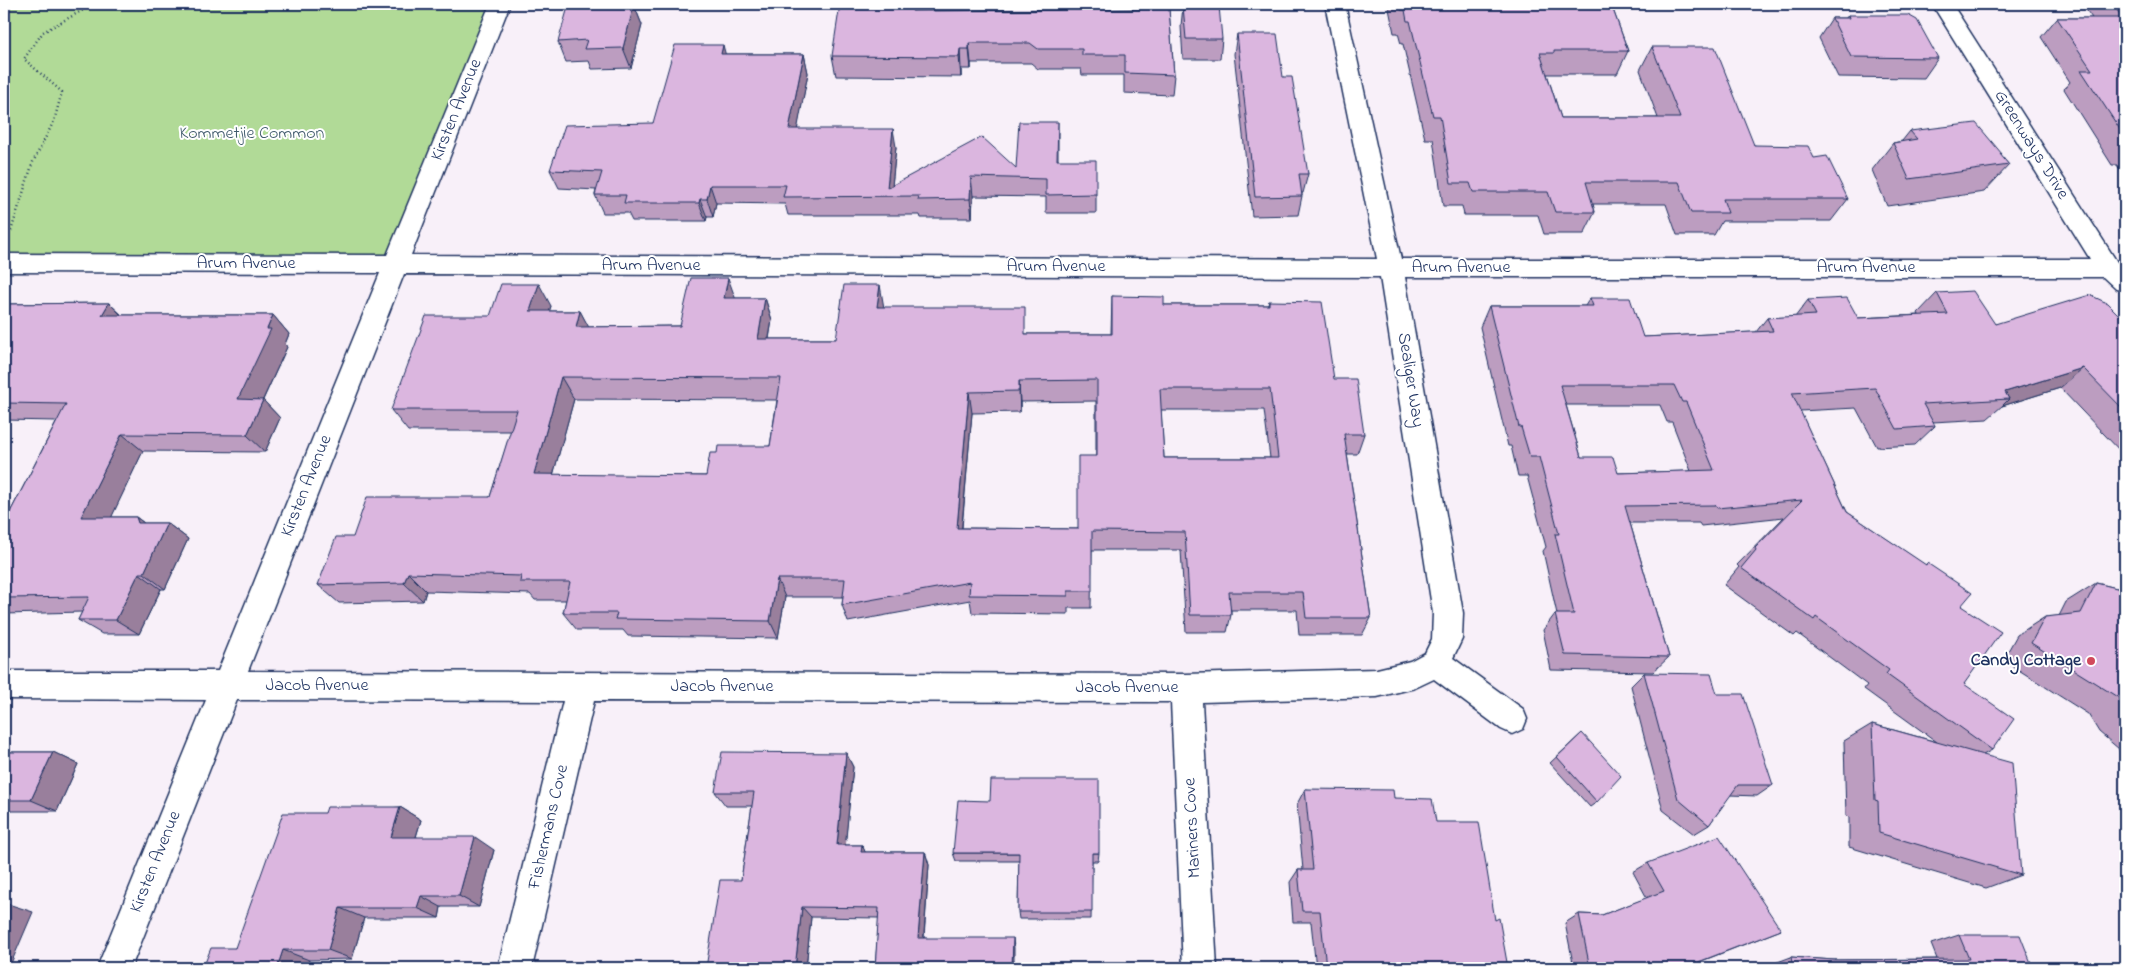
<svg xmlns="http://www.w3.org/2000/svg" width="2129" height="972" font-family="'Indie Flower',sans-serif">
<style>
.green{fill:#b1da97;stroke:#66847a}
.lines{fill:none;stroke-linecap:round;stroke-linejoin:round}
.minor-casing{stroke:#1b2f5e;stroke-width:3}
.path{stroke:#1b2f5e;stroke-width:2.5;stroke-dasharray:1 3;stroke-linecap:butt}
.minor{fill:#fff;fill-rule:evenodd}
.wall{fill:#bc9dc0;stroke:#1b2f5e;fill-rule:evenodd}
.shaded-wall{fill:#997f9c;stroke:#1b2f5e}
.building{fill:#dbb6df;stroke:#1b2f5e;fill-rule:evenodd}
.poi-dot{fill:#d1495b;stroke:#fff;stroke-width:2}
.labels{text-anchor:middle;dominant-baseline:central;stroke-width:4;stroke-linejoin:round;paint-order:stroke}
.street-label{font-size:18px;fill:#1b2f5e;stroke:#fff}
.park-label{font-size:18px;fill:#405a6c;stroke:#fff}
.poi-label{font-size:18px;font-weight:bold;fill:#1b2f5e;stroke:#fff;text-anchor:end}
</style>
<rect width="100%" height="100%" fill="#f8f0f9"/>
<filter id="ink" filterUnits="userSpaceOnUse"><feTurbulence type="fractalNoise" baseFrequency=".02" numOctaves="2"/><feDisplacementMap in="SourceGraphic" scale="10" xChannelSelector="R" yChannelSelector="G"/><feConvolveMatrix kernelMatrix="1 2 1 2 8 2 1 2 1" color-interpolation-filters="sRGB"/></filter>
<g filter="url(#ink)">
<path class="green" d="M4 4H500L395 265 4 263Z"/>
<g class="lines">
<g class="minor-casing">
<path id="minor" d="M490 4H510L411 255 1377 259 1325 4H1345L1401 259H2090L1932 4H1952L2117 262 2125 269V291L2116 289 2103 277H1405L1463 613 1462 639 1453 658 1523 709 1527 719 1523 729 1512 734 1501 729 1434 679 1415 688 1377 697 1202 702 1217 968H1183L1171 702 594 701 532 968H498L563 701 237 700 131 968H97L206 700 4 699V671H218L380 273 4 272V254L387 255ZM404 274 1380 277 1433 613 1432 639 1425 653 1410 661 1377 669 1186 674 248 671Z"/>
</g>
<path class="path" d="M11 231 33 162 54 121 62 92 24 59 43 32 94 4"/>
<use href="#minor" class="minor"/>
</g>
<g class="wall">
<path d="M913 4 914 11 1169 9 1174 75 1172 95 1124 93V75H1082L1081 69H1038L1031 63H971V69H961V77L836 76 832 56Z"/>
<path d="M1388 4H1611L1628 51 1617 74H1547L1561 118H1658L1640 70 1652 47 1754 145 1814 158 1848 199 1831 221H1722L1714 235H1677L1666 204H1593L1595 212 1584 234H1544L1538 215H1464L1462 206H1443L1433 139H1425L1403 44H1401L1398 33H1394Z"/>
<path d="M2082 4H2125V177L2117 165H2112L2064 89 2070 82 2041 37 2057 18H2092Z"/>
<path d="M634 5 642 25 631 68 592 69 589 61 566 62 558 42Z"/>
<path d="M1183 6 1222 39 1220 59H1183L1181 26Z"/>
<path d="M1848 15 1938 58 1924 78 1838 77 1819 38 1832 18H1846Z"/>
<path d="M1237 34 1283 77 1308 174 1303 193H1302V196L1298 215 1252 216 1234 54Z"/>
<path d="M725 54H804L808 73 797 129 896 147 892 185 1016 168 1058 122V160L1096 194V213H1046V197L973 196 972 218H921L920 215H788L785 204 716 203 713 217H707L706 221H632L628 213H603L595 195 596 190 559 188 550 170 653 123Z"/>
<path d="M1910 131 2002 154 2001 156 2009 165 1984 192 1887 206 1872 170 1893 143 1902 141Z"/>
<path d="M1937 293 1995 324 2125 321V456L2060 388 2002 406 1987 419 1933 422 1935 426 1915 445 1877 447 1856 408 1800 411 1847 512 1925 565 1927 563 1961 606 1964 684 1992 750 1983 755 2021 875 1986 888 1849 847V817L1846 816 1844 741 1872 724 1937 742 1864 689 1867 685 1797 633 1794 636 1724 585 1739 567 1737 565 1784 517 1701 526 1699 523H1630L1669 657 1653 672 1551 670 1543 630 1555 614H1557L1543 551 1546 547 1527 476H1518L1511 446H1508L1480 327 1489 306H1585L1590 298 1643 337 1756 332 1767 318 1795 317 1808 300 1858 318 1919 315 1918 313ZM1566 405H1660L1667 422H1672L1691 471 1618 473 1581 457Z"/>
<path d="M1112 296 1164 305H1268L1269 301 1334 379 1364 434 1357 454H1347L1371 618 1362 635H1299L1297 610H1231V615L1227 632H1186L1181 550H1092L1091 608H1068V614L972 613 970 600 848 622 842 605 843 597H785L778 638 628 636 623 630H577L563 613 566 600H535L530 594 426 591 423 601 339 603 318 585 353 537 490 497 511 431H408L391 410 490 316 551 306 549 311H580L588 327 680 326 735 298H765L772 320 769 339H836L884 307 1026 334H1111ZM574 399 777 400 770 446 717 453 706 476 553 475ZM1096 401V456L1078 529 962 528 972 413 1020 412V402ZM1161 410H1264L1270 458H1164Z"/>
<path d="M109 303 122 315H273L289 334 285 344 287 347 263 400 280 418 265 452 143 451 111 517H136L144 523H167L188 539 165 589H161L139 634H102L78 620 82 612 4 614V524L57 421 4 420V304Z"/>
<path d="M2125 465V473L2121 468Z"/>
<path d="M2125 480V486L2122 482Z"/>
<path d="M2096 583 2125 590V782L2119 749 2099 732 2088 714 2003 660 2017 635 2045 617 2059 616 2066 602Z"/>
<path d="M1644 673 1717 694 1773 785 1757 796 1730 795 1709 825 1694 834 1663 810 1631 686Z"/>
<path d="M1582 733 1597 802 1590 807 1550 763Z"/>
<path d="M4 752H53L78 764 57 811H4Z"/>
<path d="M846 753 853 767 845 845H862L865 852H925L929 865 924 938 1014 948 875 968 879 918 811 917 806 968H706L741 880 752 806H726L715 792Z"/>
<path d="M1305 789 1394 798 1436 822 1495 920 1508 968H1316L1311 922H1293L1290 882 1298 870H1303L1297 804Z"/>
<path d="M400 807 421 820 416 837 494 850 479 907H441L439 918H364L352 959 309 960 306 968H203L235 948 325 813Z"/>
<path d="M953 853H1099L1098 861H1092L1091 919H1019L1018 912 1019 861H956Z"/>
<path d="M1648 863 1781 930 1684 968H1574L1565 923 1579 914 1602 915 1647 898 1633 872Z"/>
<path d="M1959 935 2033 968H1768L1767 966 1791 957 1834 960 1937 959 1931 944Z"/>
</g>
<g class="shaded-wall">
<path d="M634 5 642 25 631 68 623 48Z"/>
<path d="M969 43 971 63V69L969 49Z"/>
<path d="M723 45 728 64 721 54Z"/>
<path d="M960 49 961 69V77L959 57Z"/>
<path d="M804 54 808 73 794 147 789 129Z"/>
<path d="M893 129 896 147 891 196 887 188Z"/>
<path d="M971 177 973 196 972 218 970 199Z"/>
<path d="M710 185 716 203 713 217 707 199Z"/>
<path d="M700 199 707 217 706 221 699 203Z"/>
<path d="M728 278 736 300 724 298Z"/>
<path d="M539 284 551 306 543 333 530 311Z"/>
<path d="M880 285 884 308 877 307Z"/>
<path d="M765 298 772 320 765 361 758 339Z"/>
<path d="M109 303 128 322 102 315Z"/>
<path d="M580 311 592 333 576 327Z"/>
<path d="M273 315 289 334 285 344 287 347 255 417 238 399Z"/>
<path d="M2083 368 2060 388 2002 406 2009 399 2005 392Z"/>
<path d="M561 377 574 399 548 494 534 474Z"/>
<path d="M1019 381 1020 402V412L1019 391Z"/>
<path d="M969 392 972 413 960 547 957 528Z"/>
<path d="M263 400 280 418 265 452 247 435Z"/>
<path d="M122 434 143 451 104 533 81 517Z"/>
<path d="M136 517 157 533 138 523Z"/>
<path d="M167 523 188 539 165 589 144 573Z"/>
<path d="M139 573 161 589 139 634 116 620Z"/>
<path d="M408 573 426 591 423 601 404 583Z"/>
<path d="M777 579 785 597 778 638 770 621Z"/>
<path d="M53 752 78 764 57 811 31 800Z"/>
<path d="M846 753 853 767 844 858 837 845Z"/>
<path d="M400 807 421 820 412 850 391 837Z"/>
<path d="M475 837 494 850 479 907 459 896Z"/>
<path d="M862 845 868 858 861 852Z"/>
<path d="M925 852 929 865 923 947 918 938Z"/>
<path d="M421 896 441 907 439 918 417 908Z"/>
<path d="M5 903 33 912 9 968H4V906Z"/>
<path d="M802 907 811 917 806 968H795Z"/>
<path d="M340 908 364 918 352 959 328 950Z"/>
<path d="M1013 938 1014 948V968H1012Z"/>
<path d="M283 950 309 960 306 968H277Z"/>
</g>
<g class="building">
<path d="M840 4H913L912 11 1169 9 1174 75 1125 73V55H1082V49H1038L1030 43H969V49H960L959 57 832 56Z"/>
<path d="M1400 4H1611L1628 51H1554V53H1540L1561 118H1680L1652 47H1715L1754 145 1808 146 1814 158 1827 156 1848 199H1723L1728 213H1691L1679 182H1586L1595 212H1555L1548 192H1473L1470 183H1451L1440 116H1433L1410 21H1407L1405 10H1401Z"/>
<path d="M2112 4H2125V137L2081 70H2092L2057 18H2123Z"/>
<path d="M634 5 623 48 584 49 587 40 558 42 568 7Z"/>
<path d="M1183 6H1219L1222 39H1186Z"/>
<path d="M1848 15H1908L1917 20 1938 58 1851 57 1832 18H1849Z"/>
<path d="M1237 34H1277L1283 77H1292L1308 174H1299L1302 196 1255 197Z"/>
<path d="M675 45H723L721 54H804L789 129H893L887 188 982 137 1016 168 1019 122H1058L1057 160H1096V194L1046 195V179L971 177 970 199 918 200 919 196 783 197 786 185H710L707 199H700L699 203H624L626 195H595L602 172 550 170 565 125 653 123Z"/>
<path d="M1976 123 2002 154H2000L2009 165 1909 179 1893 143 1917 139 1910 131Z"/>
<path d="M691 278H728L724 298H765L758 339H836L844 285H880L877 307H1025V334H1112V296L1164 297V305H1269V301L1322 302 1334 379H1356L1364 434H1344L1371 618H1306L1303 592H1229L1231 615H1190L1185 532 1092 531V591H1068V596L969 595 970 582 842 605 845 579H777L770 621 615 619 617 613H563L570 582H520L521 576 408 573 404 583 318 585 336 537H353L367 497H490L517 410H391L426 316H490L501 284H539L530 311H580L576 327 680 326ZM561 377 781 378 770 446H718L717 453H710L706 476 534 474ZM1097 380V456H1078V529L957 528 969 392 1019 391V381ZM1160 389H1270L1278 458H1164Z"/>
<path d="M1973 291 1995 324 2090 295 2107 303 2125 321V411L2083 368 2005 392 2009 399 1923 404 1935 426 1897 429 1875 388 1792 393 1847 512 1926 565 1927 563 1972 593 1961 606 2001 632 1964 684 2014 719 1992 750 1886 674 1889 670 1816 617 1814 620 1741 568 1756 550 1755 548 1802 500 1717 508 1715 505 1625 506 1669 657 1565 655 1555 614H1574L1555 534H1559L1539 457H1530L1521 427H1519L1489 306H1593L1590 298H1630L1643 337 1773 331 1767 318 1816 315 1808 300 1847 298 1858 318 1948 314 1937 293ZM1560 385H1674L1682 402H1686L1714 470 1618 473 1613 457H1581Z"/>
<path d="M109 303 102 315H273L267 329H271L238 399 263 400 247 435 122 434 81 517H136L138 523H167L144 573H139L116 620H78L89 597 4 598V524L66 404 4 403V304Z"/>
<path d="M2096 583 2125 590V708L2119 698 2031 643 2045 617 2081 613Z"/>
<path d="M1644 673 1711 674 1717 694H1743L1773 785H1738L1709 825 1678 799Z"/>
<path d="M1872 724 2012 763 2021 875 1879 833 1878 801 1875 800Z"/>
<path d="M1582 733 1621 776 1597 802 1557 757Z"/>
<path d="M4 752H53L31 800H4Z"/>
<path d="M722 752 846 753 837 845H862L861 852H925L918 938H1013L1012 968H875L879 908 802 907 795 968H706L720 880H741L754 792H715Z"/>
<path d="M991 780H1099V853H1092V912H1018L1019 853H953L958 800 990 801Z"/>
<path d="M1305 789 1393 790 1394 798 1432 799 1436 822H1479L1495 920 1499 918 1508 968H1395L1326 967 1320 911H1302L1298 870H1313Z"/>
<path d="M327 807H400L391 837H475L459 896H421L417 908H340L328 950H283L277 968H203L211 948H235L283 813H325Z"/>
<path d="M1719 836 1781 930 1683 968H1590L1579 914 1602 915 1664 891 1648 863Z"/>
<path d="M1959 935H2020L2033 968H1793L1791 957 1834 960 1969 959Z"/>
</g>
</g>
<circle class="poi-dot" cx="2091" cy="661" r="5"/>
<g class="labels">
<g class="street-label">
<text transform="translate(457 110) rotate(-68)">Kirsten Avenue</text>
<text transform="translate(2031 145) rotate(58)">Greenways Drive</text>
<text x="246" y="264">Arum Avenue</text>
<text x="651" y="266">Arum Avenue</text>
<text x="1056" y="267">Arum Avenue</text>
<text x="1461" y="268">Arum Avenue</text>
<text x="1866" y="268">Arum Avenue</text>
<text transform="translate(1410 380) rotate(81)">Sealiger Way</text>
<text transform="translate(307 486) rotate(-68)">Kirsten Avenue</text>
<text x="317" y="686">Jacob Avenue</text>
<text x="722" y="687">Jacob Avenue</text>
<text x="1127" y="688">Jacob Avenue</text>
<text transform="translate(549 827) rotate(-77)">Fishermans Cove</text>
<text transform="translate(1193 828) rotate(-93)">Mariners Cove</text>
<text transform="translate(156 862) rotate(-68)">Kirsten Avenue</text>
</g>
<g class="park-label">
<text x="252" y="134">Kommetjie Common</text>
</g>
<g class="poi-label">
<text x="2081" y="661">Candy Cottage</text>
</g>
</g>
<rect width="2129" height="972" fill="none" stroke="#fff" stroke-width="20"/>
<rect x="10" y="10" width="2109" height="952" fill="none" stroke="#1b2f5e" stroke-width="2" filter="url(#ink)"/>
</svg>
